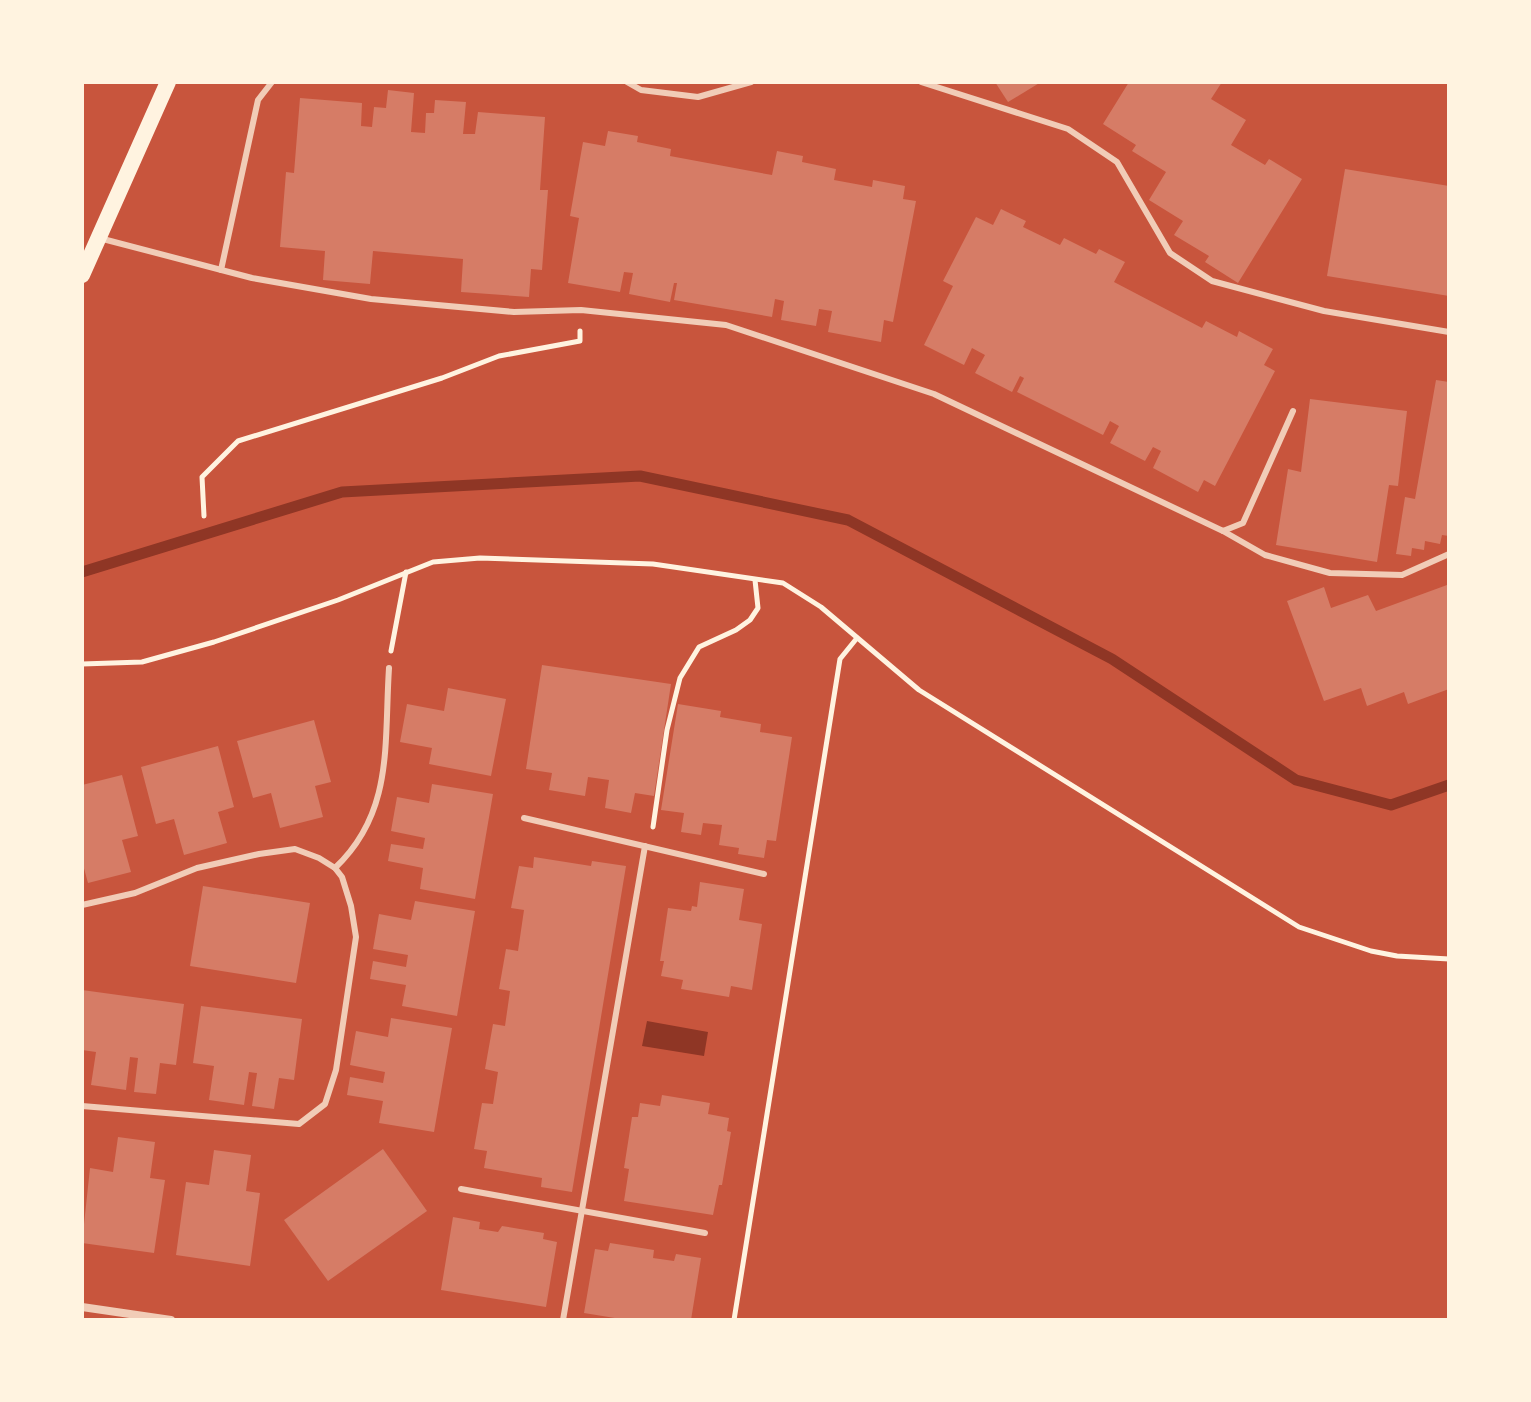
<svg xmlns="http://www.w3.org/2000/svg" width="1531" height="1402" font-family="'DejaVu Sans',sans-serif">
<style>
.water{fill:#8f3625}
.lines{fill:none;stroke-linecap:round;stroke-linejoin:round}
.stream{stroke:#8f3625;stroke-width:11}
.building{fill:#d67c66}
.path{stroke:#fff3e0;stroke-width:5}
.service{stroke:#f1ccb7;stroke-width:6}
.minor{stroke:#f1ccb7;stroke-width:8}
.secondary{stroke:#fff3e0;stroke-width:16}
</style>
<rect width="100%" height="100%" fill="#c8553d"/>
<path class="water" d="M647 1021 708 1032 704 1056 642 1046Z"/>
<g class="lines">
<path class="stream" d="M82 572 342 492 640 476 848 520 1112 659 1296 780 1391 805 1449 785"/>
</g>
<g class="building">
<path d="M995 82H1041L1008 102Z"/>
<path d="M1129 82H1222L1211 99 1246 120 1231 145 1265 165 1269 159 1302 179 1238 283 1205 262 1209 256 1174 235 1183 221 1149 200 1166 172 1132 151 1136 145 1103 124Z"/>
<path d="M388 90 414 93 411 132 425 133 426 113H434L435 100 466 102 463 134H475L478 112 545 117 540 190H548L542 270 531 269 529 297 461 292 463 259 373 251 370 284 323 280 325 251 280 247 286 172 294 173 300 98 362 103 361 126 372 127 374 107 386 108Z"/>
<path d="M608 131 638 136 637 142 671 149 670 156 772 175 777 151 803 156 802 162 836 169 834 180 872 187 873 180 905 186 903 199 916 201 893 322 884 320 881 342 828 332 832 311 819 309 816 326 781 320 784 301 775 299 772 317 674 300 677 283H674L670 302 629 294 633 273 624 272 620 292 568 283 579 218 570 216 583 142 605 146Z"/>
<path d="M1345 169 1449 186V296L1327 276Z"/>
<path d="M1001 209 1026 221 1023 227 1060 245 1064 238 1096 254 1099 249 1125 262 1114 282 1202 328 1206 321 1237 337 1239 331 1273 349 1264 365 1275 371 1215 486 1204 480 1198 492 1153 468 1161 451 1153 447 1145 461 1110 443 1119 426 1110 421 1103 435 1017 392 1024 378 1020 376 1012 392 975 373 985 355 972 348 964 365 924 345 953 286 943 281 976 217 993 225Z"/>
<path d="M1436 380 1449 382V536L1442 535 1440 544 1425 541 1424 550 1412 548 1411 556 1396 554 1405 497 1415 499Z"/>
<path d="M1310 399 1407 411 1398 486 1389 485 1377 562 1276 545 1288 469 1301 472Z"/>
<path d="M1447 585 1449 689 1408 704 1404 692 1367 706 1361 688 1324 701 1287 601 1324 587 1331 608 1368 595 1376 611Z"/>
<path d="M542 665 671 684 654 796 635 793 631 813 605 808 609 780 588 777 585 796 549 790 552 773 526 769Z"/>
<path d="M448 688 506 699 491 776 429 764 432 748 400 742 407 704 444 711Z"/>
<path d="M678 704 721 711 720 717 761 724 760 732 792 737 776 841 767 840 764 858 738 854 739 848 719 845 722 825 703 823 701 835 681 832 684 813 661 810Z"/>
<path d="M314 720 331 782 315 786 323 817 280 828 271 793 253 798 237 741Z"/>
<path d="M218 746 234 807 218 812 227 843 184 855 174 819 156 824 141 767Z"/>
<path d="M122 775 138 836 122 840 131 872 88 883 82 861V785Z"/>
<path d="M432 784 493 794 475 899 420 889 423 868 388 861 391 844 423 849 425 838 391 831 397 797 429 803Z"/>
<path d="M534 857 591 866 592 861 626 866 572 1192 541 1187 542 1178 484 1168 487 1151 474 1149 482 1103 493 1104 498 1072 485 1069 493 1024 505 1026 510 991 499 989 506 949 518 951 524 910 511 908 519 866 533 868Z"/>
<path d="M700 882 744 889 739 920 762 924 752 990 731 986 729 997 681 989 683 980 661 976 664 961H660L668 908 691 911 692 906 697 907Z"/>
<path d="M203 886 310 903 296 983 190 966Z"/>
<path d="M415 901 475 911 457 1016 402 1006 406 985 370 979 373 961 406 967 408 955 373 949 379 914 411 920Z"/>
<path d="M82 990 184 1004 176 1065 160 1063 156 1094 134 1092 138 1058 130 1057 126 1090 91 1085 96 1052 82 1050Z"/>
<path d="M201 1006 302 1019 294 1080 279 1078 274 1109 252 1106 257 1073 249 1072 244 1105 209 1100 214 1066 193 1063Z"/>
<path d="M391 1018 452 1028 434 1132 379 1123 383 1101 347 1095 350 1077 383 1083 385 1072 350 1065 356 1031 388 1037Z"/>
<path d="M662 1095 710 1103 708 1114 729 1118 727 1131 731 1132 722 1185H719L713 1215 624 1201 629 1169 624 1168 632 1117H638L640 1103 660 1106Z"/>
<path d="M118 1137 155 1142 150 1178 165 1180 154 1253 82 1243 90 1168 113 1172Z"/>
<path d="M383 1149 427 1211 328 1281 284 1220Z"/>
<path d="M214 1150 251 1155 246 1191 260 1193 250 1266 176 1255 186 1182 209 1185Z"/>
<path d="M453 1217 480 1222 479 1229 498 1232 502 1226 544 1233 543 1239 557 1242 546 1307 441 1290Z"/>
<path d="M610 1243 654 1250 653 1258 674 1261 676 1254 701 1258 691 1320H627L584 1313 595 1249 608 1251Z"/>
</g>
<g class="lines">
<g class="path">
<path d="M204 516 202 477 238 441 442 378 499 356 580 341V331"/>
<path d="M391 651 406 572"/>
<path d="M82 664 142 662 214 642 338 600 433 562 480 558 653 564 783 583 821 607 919 690 1299 927 1371 951 1397 956 1449 959"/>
<path d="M653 827 667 730 680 678 699 647 736 630 750 620 758 608 755 580"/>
<path d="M734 1320 840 659 857 638"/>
</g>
<g class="service">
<path d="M627 82 641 90 698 97 751 82"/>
<path d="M921 82 1068 129 1117 162 1170 253 1212 281 1324 311 1449 332"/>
<path d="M99 238 252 278 371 299 514 312 581 310 726 325 934 394 1223 531 1243 523 1293 411"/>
<path d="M221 270 258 100 272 82"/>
<path d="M1223 531 1265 555 1330 573 1402 575 1449 554"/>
<path d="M524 818 764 874"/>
<path d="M335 868C394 812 384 744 389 668"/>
<path d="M82 905 135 893 197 868 259 854 295 849 319 858 335 868 342 877 351 906 356 937 336 1070 325 1104 299 1124 82 1106"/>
<path d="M461 1189 705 1233"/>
<path d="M563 1320 645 846"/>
</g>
<path class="minor" d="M82 1307 171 1320"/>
<path class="secondary" d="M82 275 168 82"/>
</g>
<rect width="1531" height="1402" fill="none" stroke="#fff3e0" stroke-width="168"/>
</svg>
